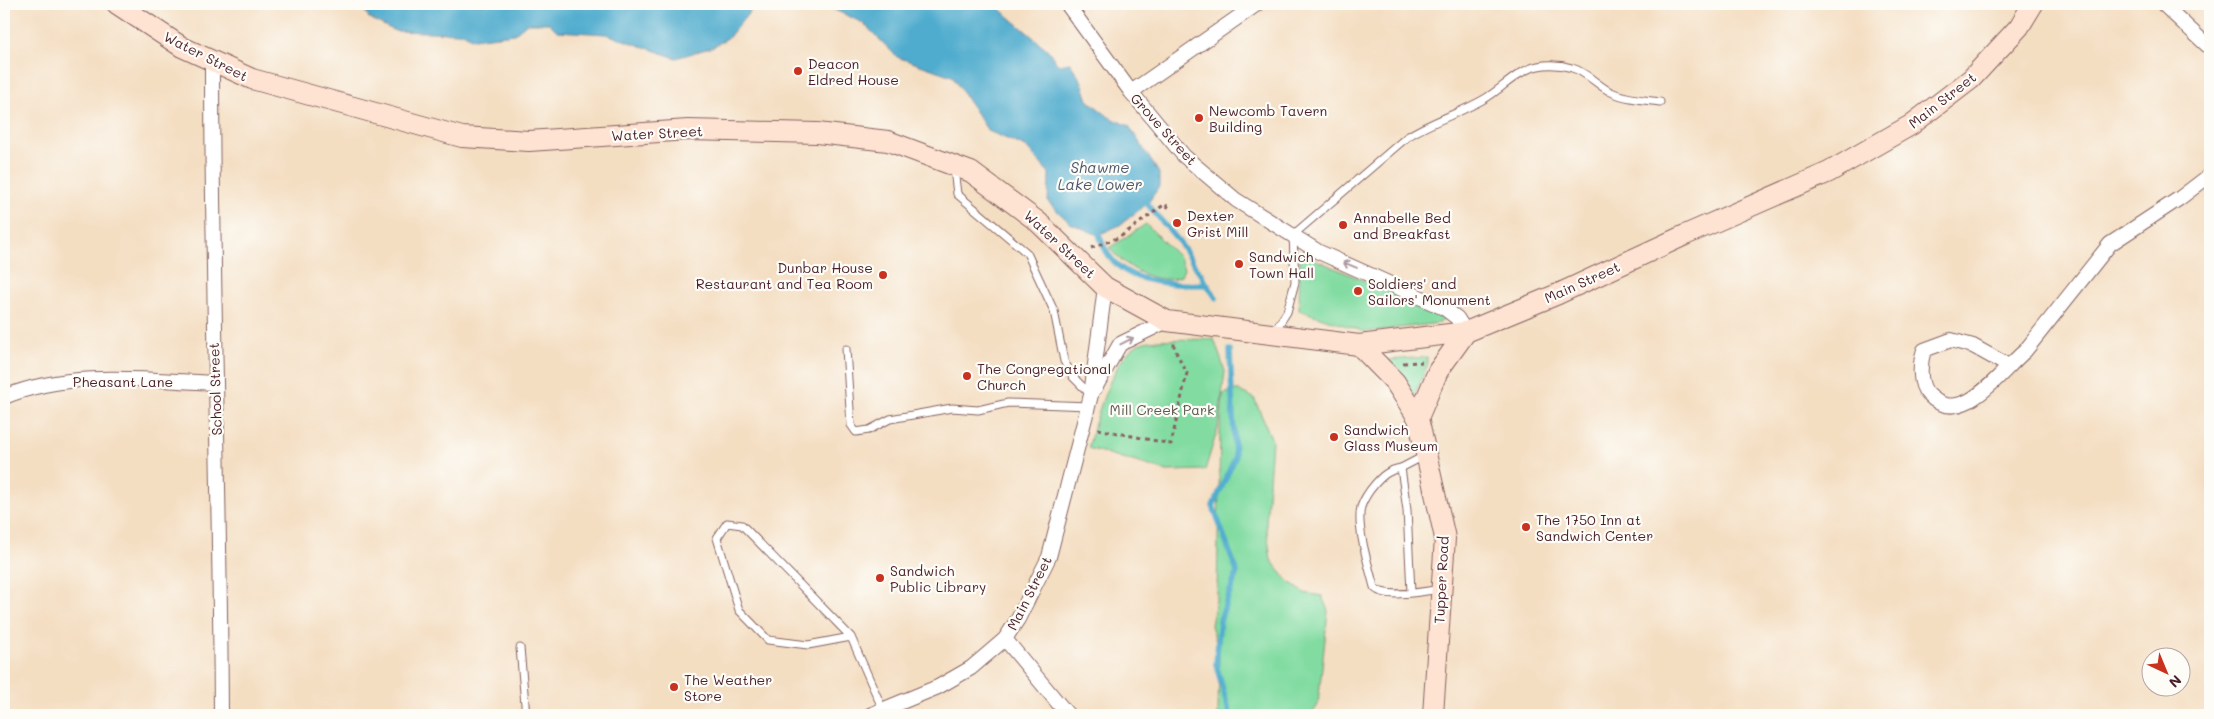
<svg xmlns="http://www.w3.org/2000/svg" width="2214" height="719" font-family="Mali,sans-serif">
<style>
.green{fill:#82dca2;stroke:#667e66}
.water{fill:#50acce;stroke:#4d667c}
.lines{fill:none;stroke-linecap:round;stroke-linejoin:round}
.stream{stroke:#50acce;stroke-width:5.5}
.service-casing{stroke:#866260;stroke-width:9}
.minor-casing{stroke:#866260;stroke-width:16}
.secondary-casing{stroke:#866260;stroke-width:22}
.path{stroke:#866260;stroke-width:3;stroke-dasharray:4 4;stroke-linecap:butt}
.service{stroke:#fff;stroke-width:7}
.minor{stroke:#fff;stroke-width:14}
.secondary{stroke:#fee3d2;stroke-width:20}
.oneway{stroke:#ae9aa0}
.poi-dot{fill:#c8321e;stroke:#fdfcf7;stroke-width:2}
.labels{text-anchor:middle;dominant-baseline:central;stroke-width:4.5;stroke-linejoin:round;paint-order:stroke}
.street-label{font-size:14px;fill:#4a1f2b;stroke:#fdfcf7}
.poi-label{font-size:14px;fill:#4a1f2b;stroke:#fdfcf7;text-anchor:start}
.park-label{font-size:14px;fill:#5b584f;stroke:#fdfcf7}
.water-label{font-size:15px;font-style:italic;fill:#4c576c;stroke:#fdfcf7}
</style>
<rect width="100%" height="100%" fill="#fdfcf7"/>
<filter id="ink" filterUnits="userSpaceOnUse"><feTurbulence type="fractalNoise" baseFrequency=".02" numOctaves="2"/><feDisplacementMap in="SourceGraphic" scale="10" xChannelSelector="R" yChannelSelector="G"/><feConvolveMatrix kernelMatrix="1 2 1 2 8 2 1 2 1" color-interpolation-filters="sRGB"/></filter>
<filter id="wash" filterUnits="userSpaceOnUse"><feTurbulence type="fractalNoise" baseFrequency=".0096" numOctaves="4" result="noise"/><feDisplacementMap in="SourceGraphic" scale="20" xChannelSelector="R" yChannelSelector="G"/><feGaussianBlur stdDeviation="1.12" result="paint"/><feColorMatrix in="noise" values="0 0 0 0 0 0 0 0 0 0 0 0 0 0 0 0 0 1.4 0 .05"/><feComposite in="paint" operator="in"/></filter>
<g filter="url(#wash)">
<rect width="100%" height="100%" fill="#f4dec2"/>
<g class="green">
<path d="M1146 224 1180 258 1184 269 1181 276C1156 287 1126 267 1109 248Z"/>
<path d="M1300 253 1441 314 1444 319 1440 323 1365 332 1299 310Z"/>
<path d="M1214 339 1225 371 1218 428 1205 470 1167 471 1088 448C1096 421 1113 350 1144 342 1160 338 1196 340 1214 339Z"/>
<path d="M1427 357V366L1414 397 1388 360Z"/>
<path d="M1237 390 1254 398 1272 440 1266 524 1271 560 1287 580 1304 593 1322 596 1328 611 1318 705 1312 714 1218 715 1219 653 1211 625 1217 595 1220 431 1223 394Z"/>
</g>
<g class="water">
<path d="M361 4H756L729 37 713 47 676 58 606 34 557 31 549 23H527L514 34 473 39 463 33 395 31 369 18Z"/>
<path d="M822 4H994L1048 50 1058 65 1070 63 1082 82 1088 100 1109 117 1129 126 1159 173V187L1148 203 1120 225 1098 235 1070 223 1048 202 1049 173 1026 147 988 131 952 76 897 57 863 23Z"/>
</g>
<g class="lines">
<g class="stream">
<path d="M1142 198 1178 240 1216 298"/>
<path d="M1098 228C1098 235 1101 240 1104 247 1122 286 1171 284 1208 285"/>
<path d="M1230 715 1216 664 1220 620 1237 572 1213 506 1235 458 1230 350"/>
</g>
</g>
</g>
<g filter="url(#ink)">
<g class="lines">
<g class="service-casing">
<g id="service">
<path d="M954 169 957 194 1027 253 1054 311 1064 361 1073 377 1090 394"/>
<path d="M1274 332 1287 312 1295 282 1293 235 1407 137C1432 121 1461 113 1486 98 1503 88 1518 70 1538 66 1549 64 1562 65 1572 68 1587 72 1598 86 1611 92 1626 99 1644 100 1660 102"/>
<path d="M846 349 851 425 856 432 869 430 890 419 952 408 978 410 1008 403 1089 406"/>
<path d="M1401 468 1424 456"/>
<path d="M1411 592 1407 510 1401 468C1389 470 1383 475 1375 484 1369 491 1364 498 1361 507 1356 527 1369 567 1374 587 1383 600 1426 591 1441 589"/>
<path d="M851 637 808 645 768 640 739 610 717 538 727 523 742 525 851 637 883 710"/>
<path d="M520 648 526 715"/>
</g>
</g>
<g class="minor-casing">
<g id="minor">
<path d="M1067 4 1131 92 1184 156 1236 200 1319 252 1444 308 1457 318 1466 332"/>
<path d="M2163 4 2210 48"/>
<path d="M212 62C212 280 220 497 221 715"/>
<path d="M1131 92 1257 4"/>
<path d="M2007 365 1973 346 1951 340 1924 350C1920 362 1918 384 1928 394 1961 430 2000 372 2025 351L2110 244 2180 198 2210 175"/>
<path d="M1095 388 1120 344 1167 321"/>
<path d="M4 397C70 370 145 380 215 383"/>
<path d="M1005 639 1068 715"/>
<path d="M870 715 938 687 971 668 1005 639 1018 619 1049 557 1091 395 1105 287"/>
</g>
</g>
<g class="secondary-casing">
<g id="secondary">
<path d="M117 4 182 47 252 79 462 137 529 141 688 130 817 133 888 141 971 172 1037 221 1105 287 1167 321 1359 345 1466 332 1558 294 1685 235 1829 172 1911 125 1971 79 2019 27 2033 4"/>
<path d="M1359 345 1395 382 1418 418 1445 538 1433 715"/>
<path d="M1418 418 1438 371 1466 332"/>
</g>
</g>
<g class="path">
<path d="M1091 248 1120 237 1165 204 1171 210"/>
<path d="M1403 363 1422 362"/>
<path d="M1098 429 1171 444 1187 373 1174 348V340"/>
</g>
<use href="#service" class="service"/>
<use href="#minor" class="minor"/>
<use href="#secondary" class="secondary"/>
</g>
<defs><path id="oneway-shaft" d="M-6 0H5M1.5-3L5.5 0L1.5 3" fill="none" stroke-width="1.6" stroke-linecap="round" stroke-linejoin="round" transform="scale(1.25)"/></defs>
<g class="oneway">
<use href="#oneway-shaft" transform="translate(1350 265) rotate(-157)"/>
<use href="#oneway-shaft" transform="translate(1127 341) rotate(-27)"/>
</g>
</g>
<g class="poi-dot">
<circle cx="798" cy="71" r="5"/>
<circle cx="1199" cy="118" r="5"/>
<circle cx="1177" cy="223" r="5"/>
<circle cx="1343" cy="225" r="5"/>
<circle cx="1239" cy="264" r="5"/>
<circle cx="883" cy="275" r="5"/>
<circle cx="1358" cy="291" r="5"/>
<circle cx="967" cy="376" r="5"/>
<circle cx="1334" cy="437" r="5"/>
<circle cx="1526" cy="527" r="5"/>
<circle cx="880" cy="578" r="5"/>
<circle cx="674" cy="687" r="5"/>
</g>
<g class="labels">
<g class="street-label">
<text transform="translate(206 56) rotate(27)">Water Street</text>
<text transform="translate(1942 100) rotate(-38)">Main Street</text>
<text transform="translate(1164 129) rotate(48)">Grove Street</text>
<text transform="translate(657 133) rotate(-3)">Water Street</text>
<text transform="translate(1060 244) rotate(43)">Water Street</text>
<text transform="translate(1582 282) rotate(-24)">Main Street</text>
<text x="123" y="381">Pheasant Lane</text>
<text transform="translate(215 389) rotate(-92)">School Street</text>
<text transform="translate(1441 580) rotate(-87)">Tupper Road</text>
<text transform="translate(1029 593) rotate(-63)">Main Street</text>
</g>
<g class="poi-label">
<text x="808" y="63">Deacon<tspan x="808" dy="16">Eldred House</tspan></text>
<text x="1209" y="110">Newcomb Tavern<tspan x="1209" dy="16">Building</tspan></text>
<text x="1187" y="215">Dexter<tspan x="1187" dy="16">Grist Mill</tspan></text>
<text x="1353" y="217">Annabelle Bed<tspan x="1353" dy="16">and Breakfast</tspan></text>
<text x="1249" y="256">Sandwich<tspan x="1249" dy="16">Town Hall</tspan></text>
<text x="873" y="267" text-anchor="end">Dunbar House<tspan x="873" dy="16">Restaurant and Tea Room</tspan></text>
<text x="1368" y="283">Soldiers' and<tspan x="1368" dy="16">Sailors' Monument</tspan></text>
<text x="977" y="368">The Congregational<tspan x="977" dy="16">Church</tspan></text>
<text x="1344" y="429">Sandwich<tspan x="1344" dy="16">Glass Museum</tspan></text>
<text x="1536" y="519">The 1750 Inn at<tspan x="1536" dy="16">Sandwich Center</tspan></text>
<text x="890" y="570">Sandwich<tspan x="890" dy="16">Public Library</tspan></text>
<text x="684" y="679">The Weather<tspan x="684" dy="16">Store</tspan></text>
</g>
<g class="park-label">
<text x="1162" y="409">Mill Creek Park</text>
</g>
<g class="water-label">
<text x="1100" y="167">Shawme<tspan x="1100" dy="17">Lake Lower</tspan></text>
</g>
</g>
<rect width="2214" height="719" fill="none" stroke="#fdfcf7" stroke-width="20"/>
<g transform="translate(2166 672) rotate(136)"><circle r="24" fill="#fdfcf7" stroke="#b5a4a5"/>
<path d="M0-4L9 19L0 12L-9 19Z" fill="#c8321e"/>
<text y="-8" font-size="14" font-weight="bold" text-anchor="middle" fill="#4a1f2b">N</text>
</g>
</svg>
